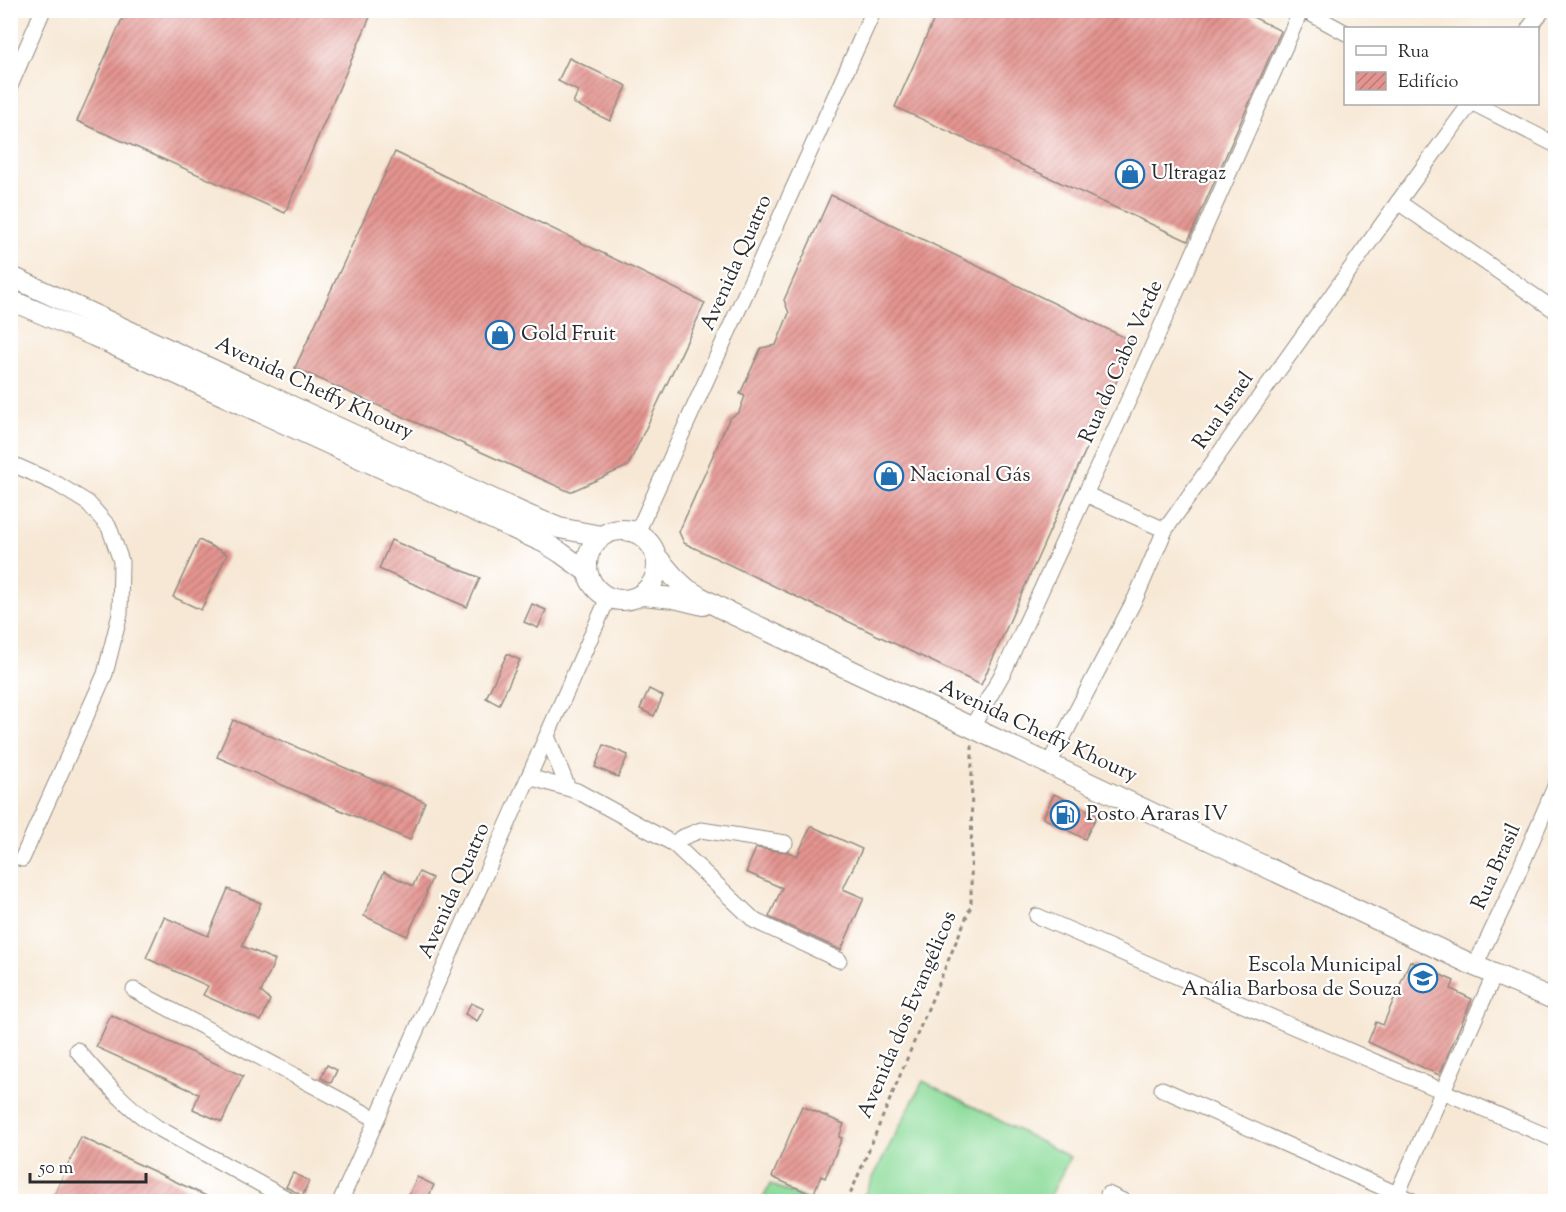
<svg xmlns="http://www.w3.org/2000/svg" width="1566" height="1212" font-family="'Sorts Mill Goudy',serif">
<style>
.garden{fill:#8bdb99;stroke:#5b8362;stroke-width:1.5}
.building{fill:url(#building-hatch)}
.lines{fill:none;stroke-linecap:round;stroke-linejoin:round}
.minor-casing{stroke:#918a80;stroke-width:17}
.major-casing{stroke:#918a80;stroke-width:22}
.path{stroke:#918a80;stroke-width:3;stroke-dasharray:4.5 4.5;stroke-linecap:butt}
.minor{stroke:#fff;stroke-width:15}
.major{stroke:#fff;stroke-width:20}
.labels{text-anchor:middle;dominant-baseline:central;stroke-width:4.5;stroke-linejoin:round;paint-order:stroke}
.poi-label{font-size:21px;fill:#2b2b2b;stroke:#fff;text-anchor:start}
.street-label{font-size:21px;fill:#2b2b2b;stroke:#fff}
</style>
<defs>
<pattern id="building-hatch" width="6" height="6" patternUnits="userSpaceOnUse" patternTransform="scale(1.5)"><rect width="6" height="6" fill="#e49490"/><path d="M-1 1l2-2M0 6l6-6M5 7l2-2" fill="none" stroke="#b97976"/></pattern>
</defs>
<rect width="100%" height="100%" fill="#fff"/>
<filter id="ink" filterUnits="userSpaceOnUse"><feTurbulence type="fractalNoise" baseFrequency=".0167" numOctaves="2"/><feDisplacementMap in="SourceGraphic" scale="12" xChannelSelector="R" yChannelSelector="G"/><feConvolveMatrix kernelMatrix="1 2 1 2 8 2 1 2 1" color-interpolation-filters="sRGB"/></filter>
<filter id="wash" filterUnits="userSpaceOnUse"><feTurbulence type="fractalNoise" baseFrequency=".008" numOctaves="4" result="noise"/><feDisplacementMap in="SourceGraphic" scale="24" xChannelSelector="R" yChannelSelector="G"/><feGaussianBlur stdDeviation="1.35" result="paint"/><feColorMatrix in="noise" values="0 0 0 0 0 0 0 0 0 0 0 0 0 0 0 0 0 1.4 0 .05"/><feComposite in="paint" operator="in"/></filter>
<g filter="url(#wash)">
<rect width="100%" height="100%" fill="#f7e8d5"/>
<g class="garden">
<path d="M923 1081 1070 1157 1048 1201H861Z"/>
<path d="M770 1184 810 1201H762Z"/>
</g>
<g id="blocks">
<g class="building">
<path d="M126 10H373L285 213 77 121Z"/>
<path d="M938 10H1239L1281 31 1188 241 895 107Z"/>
<path d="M569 58 627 86 610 121 573 103 578 91 558 81Z"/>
<path d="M395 152 705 303 628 466 570 492 295 368Z"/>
<path d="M831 195 1134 342 981 685 684 543 679 532 729 419 739 412 745 396 740 394 761 348 776 345 789 313 784 300Z"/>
<path d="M199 540 227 554 201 610 173 597Z"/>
<path d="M391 540 480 578 467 607 379 569Z"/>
<path d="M532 604 546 610 538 628 524 622Z"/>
<path d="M507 654 520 660 499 705 486 698Z"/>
<path d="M649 689 663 696 654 716 640 709Z"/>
<path d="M233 720 425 802 410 840 217 757Z"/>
<path d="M604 745 628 755 618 777 595 767Z"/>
<path d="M1054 794 1097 815 1085 839 1043 818Z"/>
<path d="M811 826 862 849 843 889 864 898 841 950 769 917 782 888 746 872 756 848 788 852 797 856Z"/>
<path d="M384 872 413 886 419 872 432 878 426 892 427 893 407 936 364 916Z"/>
<path d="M228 889 261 903 242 946 275 960 261 992 270 1000 261 1021 203 995 208 986 146 958 164 917 208 936Z"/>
<path d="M1410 961 1454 981 1451 989 1472 999 1439 1075 1368 1042 1376 1022 1383 1025Z"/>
<path d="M471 1003 484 1009 477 1021 465 1014Z"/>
<path d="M111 1015 243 1076 222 1122 193 1109 199 1094 96 1047Z"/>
<path d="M327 1065 337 1070 331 1083 321 1078Z"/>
<path d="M802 1106 844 1124 839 1137 842 1138 825 1178 821 1176 813 1195 772 1177Z"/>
<path d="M81 1137 219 1202H51Z"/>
<path d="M293 1173 309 1181 302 1197 298 1193 286 1187Z"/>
<path d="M417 1177 434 1185 426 1202H406Z"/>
</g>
</g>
</g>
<g filter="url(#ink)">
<use href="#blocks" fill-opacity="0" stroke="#918a80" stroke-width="1.5"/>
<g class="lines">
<g class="minor-casing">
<g id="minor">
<path d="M1304 10 1346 33"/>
<path d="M1529 28 1543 10"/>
<path d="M10 86 43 10"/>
<path d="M1475 104 1556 145"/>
<path d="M1398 202 1556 311"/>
<path d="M10 463 57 484 88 503 109 527 121 561 120 614 105 674 22 859"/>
<path d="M1085 494 1165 530"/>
<path d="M637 533 874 10"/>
<path d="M972 727 1004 671 1134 388 1301 10"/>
<path d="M547 736 568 788"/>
<path d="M1049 764 1136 597 1165 530 1398 202 1470 104"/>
<path d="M529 777 577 791 674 844 755 921 839 960"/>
<path d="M674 844 681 838 701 830 785 843"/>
<path d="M1037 916C1210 990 1383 1064 1556 1140"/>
<path d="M1475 966 1507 899 1556 784"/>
<path d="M134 990 376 1119"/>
<path d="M77 1050C102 1079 126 1107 158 1128L293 1202"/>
<path d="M1162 1089 1415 1202"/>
<path d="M1108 1194 1125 1202"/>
<path d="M1394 1201 1495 973"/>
<path d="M340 1202 608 598"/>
</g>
</g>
<g class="major-casing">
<g id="major">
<path d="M10 276 527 515 559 528 601 536"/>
<path d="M10 300 94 336 545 543 561 553 586 571"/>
<circle cx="622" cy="565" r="35"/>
<path d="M656 556 674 577 687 589 700 597 728 612 1475 966 1556 1000"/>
<path d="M642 595 674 598 703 605"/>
</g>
</g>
<path class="path" d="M847 1202 971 906 972 745"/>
<use href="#minor" class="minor"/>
<use href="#major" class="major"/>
</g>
</g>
<defs>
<g id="shop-ring" transform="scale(1.5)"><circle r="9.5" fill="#fff" stroke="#1f6fb2" stroke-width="1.5"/><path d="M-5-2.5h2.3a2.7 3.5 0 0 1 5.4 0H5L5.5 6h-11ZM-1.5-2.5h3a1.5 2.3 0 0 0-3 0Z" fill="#1f6fb2"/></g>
<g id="fuel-ring" transform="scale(1.5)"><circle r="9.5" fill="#fff" stroke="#1f6fb2" stroke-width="1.5"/><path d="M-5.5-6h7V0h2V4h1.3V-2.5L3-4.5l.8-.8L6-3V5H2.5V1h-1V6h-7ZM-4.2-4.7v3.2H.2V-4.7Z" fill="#1f6fb2"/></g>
<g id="school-ring" transform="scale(1.5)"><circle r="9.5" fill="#fff" stroke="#1f6fb2" stroke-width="1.5"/><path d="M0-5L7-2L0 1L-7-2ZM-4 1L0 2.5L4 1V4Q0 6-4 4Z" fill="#1f6fb2"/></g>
</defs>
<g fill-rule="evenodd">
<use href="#shop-ring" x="1130" y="174"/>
<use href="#shop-ring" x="500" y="335"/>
<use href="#shop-ring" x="889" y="476"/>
<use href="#fuel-ring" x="1065" y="815"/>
<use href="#school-ring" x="1423" y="978"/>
</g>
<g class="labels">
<g class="poi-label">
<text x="1151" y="174">Ultragaz</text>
<text x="521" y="335">Gold Fruit</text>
<text x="910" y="476">Nacional Gás</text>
<text x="1086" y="815">Posto Araras IV</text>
<text x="1402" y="966" text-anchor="end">Escola Municipal<tspan x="1402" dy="24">Anália Barbosa de Souza</tspan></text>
</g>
<g class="street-label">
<text transform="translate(737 263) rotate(-66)">Avenida Quatro</text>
<text transform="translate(1122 362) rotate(-66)">Rua do Cabo Verde</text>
<text transform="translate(314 389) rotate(25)">Avenida Cheffy Khoury</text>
<text transform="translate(1224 411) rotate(-55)">Rua Israel</text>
<text transform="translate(1038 732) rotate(25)">Avenida Cheffy Khoury</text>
<text transform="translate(1497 867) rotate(-66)">Rua Brasil</text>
<text transform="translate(455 891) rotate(-66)">Avenida Quatro</text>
<text transform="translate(908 1015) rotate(-67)">Avenida dos Evangélicos</text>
</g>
</g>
<rect width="1566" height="1212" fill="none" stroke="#fff" stroke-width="36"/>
<rect x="1344" y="27" width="195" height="78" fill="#ffffff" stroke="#aaaaaa" stroke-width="1.5"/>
<rect x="1356" y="46" width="30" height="9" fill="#ffffff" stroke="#aaaaaa" stroke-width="1.5"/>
<text x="1398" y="57" font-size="18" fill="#2b2b2b">Rua</text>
<rect x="1356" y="72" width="30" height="18" fill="url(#building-hatch)" stroke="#aaaaaa" stroke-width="1.5"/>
<text x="1398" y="87" font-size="18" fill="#2b2b2b">Edifício</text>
<path d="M30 1173v9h116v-9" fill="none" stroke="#2b2b2b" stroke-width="3"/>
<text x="39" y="1173" font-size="18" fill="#2b2b2b" stroke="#ffffff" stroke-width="4.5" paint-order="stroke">50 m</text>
</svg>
